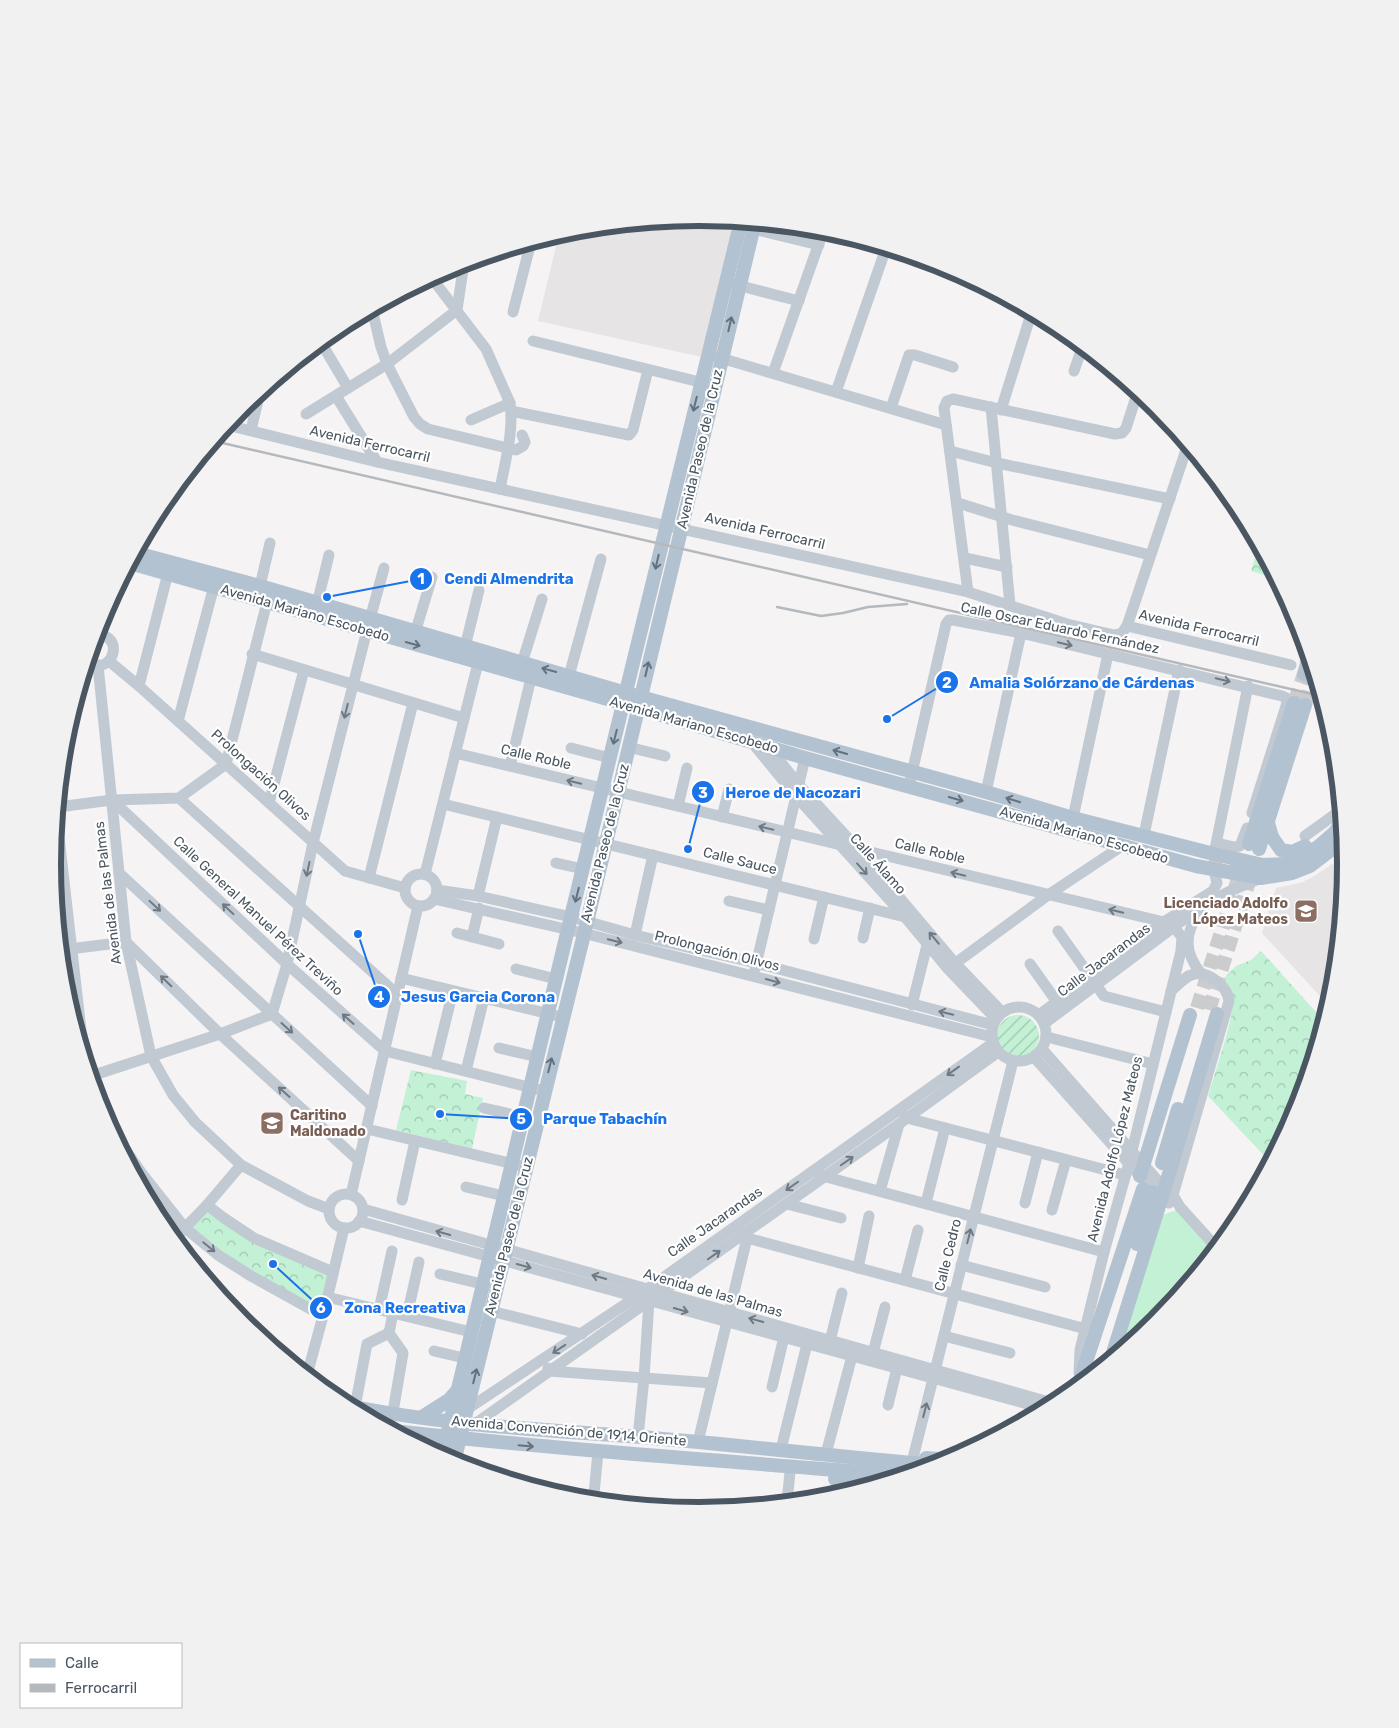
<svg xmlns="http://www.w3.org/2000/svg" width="1399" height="1728" font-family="Rubik,sans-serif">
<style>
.education{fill:#e6e4e5}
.grass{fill:#c3f1d5}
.forest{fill:url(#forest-crowns)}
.garden{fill:url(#garden-furrows)}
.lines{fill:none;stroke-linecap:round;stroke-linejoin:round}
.major-tunnel{stroke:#caccce;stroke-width:14;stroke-dasharray:14 7;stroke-linecap:butt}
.minor{stroke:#c1cad2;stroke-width:11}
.major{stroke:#b3c2d1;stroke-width:14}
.rail{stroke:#b5b8bd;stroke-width:2.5}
.oneway{stroke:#64717d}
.oneway2{stroke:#6e7983}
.labels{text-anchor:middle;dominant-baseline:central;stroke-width:4.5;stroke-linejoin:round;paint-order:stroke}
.street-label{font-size:14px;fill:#4a5661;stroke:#fff}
.education-label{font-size:14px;font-weight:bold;fill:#785e54;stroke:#fff;text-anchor:end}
.rim{fill:none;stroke:#4a5661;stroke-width:6}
.leader{fill:none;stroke:#1a73e8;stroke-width:2}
.callout-dot{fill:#1a73e8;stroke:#fff;stroke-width:2}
.mark-label{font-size:15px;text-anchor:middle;font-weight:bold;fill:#fff}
.callout-label{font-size:15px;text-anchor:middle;font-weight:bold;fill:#1a73e8;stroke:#fff;stroke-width:4.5;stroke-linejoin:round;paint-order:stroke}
</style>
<defs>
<pattern id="forest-crowns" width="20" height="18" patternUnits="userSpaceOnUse" patternTransform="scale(1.25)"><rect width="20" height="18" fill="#c3f1d5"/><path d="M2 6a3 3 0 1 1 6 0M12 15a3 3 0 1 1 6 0" fill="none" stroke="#a0c6b0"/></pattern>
<pattern id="garden-furrows" width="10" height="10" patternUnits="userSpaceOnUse" patternTransform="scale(1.25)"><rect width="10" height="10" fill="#c3f1d5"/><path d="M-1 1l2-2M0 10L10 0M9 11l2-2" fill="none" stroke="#a0c6b0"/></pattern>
</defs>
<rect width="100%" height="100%" fill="#f5f3f3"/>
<g class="education">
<path d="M700 217 736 221 702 357 538 321 559 234 574 229Z"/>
<path d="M1346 855V864L1334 990 1329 1006 1262 933 1276 888 1300 883 1311 878Z"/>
</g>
<path class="grass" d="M1177 1210 1214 1252 1157 1322 1120 1352 1162 1215Z"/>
<g class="forest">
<path d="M1259 544 1277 579 1251 571Z"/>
<path d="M1261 951 1325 1022 1297 1112 1270 1162 1208 1096C1214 1076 1236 1012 1233 995 1231 988 1228 984 1222 980L1236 966 1251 960Z"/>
<path d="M411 1070 467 1081 465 1094 483 1098 472 1149 396 1130Z"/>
<path d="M207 1205 224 1218 333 1272 323 1316 185 1228Z"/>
</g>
<circle class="garden" cx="1018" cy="1036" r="21"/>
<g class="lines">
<g class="major-tunnel">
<path d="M1294 703 1304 674"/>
<path d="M1305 705 1313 680"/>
<path d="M1209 860C1222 863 1237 870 1244 855"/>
<path d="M1197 1008 1249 844"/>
<path d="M1209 1010 1252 872"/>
</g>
<g class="minor">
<path d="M745 227 819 245"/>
<path d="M431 277 486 349 510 403C514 432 505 462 500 489"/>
<path d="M733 284 799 301"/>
<path d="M372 309 381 347 387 364 414 417 420 424 428 429 516 450 523 446 525 442 522 435"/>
<path d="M513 312 531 242"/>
<path d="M533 341 716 386"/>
<path d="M315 346 325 349 348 388"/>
<path d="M714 356 946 425"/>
<path d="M1074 371 1083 345"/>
<path d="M773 373 824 229"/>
<path d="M836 392 886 248"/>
<path d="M336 396 377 462"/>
<path d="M991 407 1010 605"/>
<path d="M891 408 909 355H915L953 367"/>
<path d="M1001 410 1032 311"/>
<path d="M511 411 629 435 633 430 648 370"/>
<path d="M306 414 387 364 457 310 464 263"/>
<path d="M471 420 510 403"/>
<path d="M227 425 377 462 968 592 1067 624 1114 635 1122 633 1127 626 1188 444"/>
<path d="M251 430 260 392"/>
<path d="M950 451 997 463 1170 499"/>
<path d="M958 503 1012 520 1150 555"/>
<path d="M965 558 1007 567"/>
<path d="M260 586 270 543"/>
<path d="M968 592 944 408 947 401 953 399 1115 434 1122 433 1126 428 1138 391"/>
<path d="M317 604 329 555"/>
<path d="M370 619 384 568"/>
<path d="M1127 626 1291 665"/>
<path d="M415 633 432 577"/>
<path d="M465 647 479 590"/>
<path d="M252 654 464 718"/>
<path d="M88 661C113 679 126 633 96 635"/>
<path d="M109 661 139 686 345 871 405 888"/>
<path d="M522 663 542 599"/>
<path d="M98 665 126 942 151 1056 173 1095 195 1122 241 1165 308 1201 329 1209"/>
<path d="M569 676 601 559"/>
<path d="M139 686 168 573"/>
<path d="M178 721 214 586"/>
<path d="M750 740 796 796 905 917 948 969 996 1019"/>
<path d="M767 745 799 785 860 851 955 963 1002 1012"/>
<path d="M628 747 665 756"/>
<path d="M571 748 610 758"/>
<path d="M455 753 1164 922 1177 931 1182 937 1181 951 1129 1163 1104 1252 1080 1350 1079 1373"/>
<path d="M510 766 531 678"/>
<path d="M909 786 946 624 949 620H953L1021 633 1282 696 1286 698 1287 703 1252 813"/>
<path d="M986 792 1021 633"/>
<path d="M179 798 398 995"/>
<path d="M112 800 287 964 385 1051 544 1091"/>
<path d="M269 803 304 670"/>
<path d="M443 804 905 917 913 914"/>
<path d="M678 806 687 768"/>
<path d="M58 807 112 800 179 798 226 764 267 602"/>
<path d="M722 817 729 789"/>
<path d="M1073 818 1108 654"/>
<path d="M57 820 81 1030 91 1076 114 1133 143 1175 185 1228 218 1255 251 1276 323 1316"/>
<path d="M1144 835 1179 670"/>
<path d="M1305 836 1341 810"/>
<path d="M1217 843 1234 847 1240 846 1247 828"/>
<path d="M1215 849 1248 686"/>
<path d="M556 863 583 869"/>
<path d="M119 873 372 1106"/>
<path d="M425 874 478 663"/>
<circle cx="421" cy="890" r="16"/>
<path d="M369 878 413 703"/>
<path d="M437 890 478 896 571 917 635 935 756 963 993 1025"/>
<path d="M478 896 497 817"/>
<path d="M434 899 583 933 992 1037"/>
<path d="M729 901 769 910"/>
<path d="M1201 911C1183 933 1184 953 1202 975"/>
<path d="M1058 931 1104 996 1166 1012"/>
<path d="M457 933 499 944"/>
<path d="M635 935 653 855"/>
<path d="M472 937 479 908"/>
<path d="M863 938 870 908"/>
<path d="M814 939 824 897"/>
<path d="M61 950 126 942 220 1034 359 1161"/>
<path d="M1030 964 1057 1002"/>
<path d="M949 968 1048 895 1122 846"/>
<path d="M516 969 556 979"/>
<path d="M755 969 805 758"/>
<path d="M401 978 562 1017"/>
<path d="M912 1005 927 945"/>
<circle cx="1019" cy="1034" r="27"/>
<path d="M1039 1015 1164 922 1213 891 1217 883 1214 870"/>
<path d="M1045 1023 1191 914 1228 892 1261 878"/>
<path d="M1047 1037 1153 1064"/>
<path d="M499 1048 538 1057"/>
<path d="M1042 1049 1165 1189 1173 1195 1180 1207 1217 1248"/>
<path d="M1034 1057 1140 1176 1160 1196"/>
<path d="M435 1064 453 991"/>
<path d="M466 1071 484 998"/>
<path d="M91 1076 220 1034 272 1014 287 964 313 843 367 630"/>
<path d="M484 1108 523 1117"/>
<path d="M905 1116 907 1118 1125 1175"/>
<path d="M367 1129 526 1167"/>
<path d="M819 1175 1104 1252"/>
<path d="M466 1187 504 1196"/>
<path d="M880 1191 899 1124"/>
<circle cx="346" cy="1211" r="17"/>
<path d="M351 1195 418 906"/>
<path d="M402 1200 415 1141"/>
<path d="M926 1203 945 1128"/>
<path d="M1025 1203 1038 1152"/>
<path d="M1169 1203 1173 1195 1229 1001C1228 987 1209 971 1194 974 1185 976 1178 985 1171 991"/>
<path d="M787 1204 841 1218"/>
<path d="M207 1205 224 1218 254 1238 333 1272"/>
<path d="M363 1209 1056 1404"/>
<path d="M1052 1210 1066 1160"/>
<path d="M359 1221 1046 1409"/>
<path d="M744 1233 747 1238 1086 1329"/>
<path d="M174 1239 207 1205 241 1165"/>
<path d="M961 1265 1045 1287"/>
<path d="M858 1268 869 1216"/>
<path d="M440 1274 482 1284"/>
<path d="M905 1280 918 1230"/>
<path d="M327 1297 471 1332"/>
<path d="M379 1310 392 1251"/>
<path d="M491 1311 582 1334"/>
<path d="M393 1313 389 1333 403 1353 393 1412"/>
<path d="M407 1316 419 1262"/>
<path d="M944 1336 1010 1353"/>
<path d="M830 1341 842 1293"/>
<path d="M434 1351 464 1358"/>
<path d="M873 1353 885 1307"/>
<path d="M548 1368 549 1371 712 1383"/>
<path d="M307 1375 323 1316 344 1228"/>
<path d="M772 1387 784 1337"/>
<path d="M888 1405 897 1368"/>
<path d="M355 1407 367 1344 389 1333"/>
<path d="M463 1412 636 1297 993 1043"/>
<path d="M472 1426 899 1124 998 1052"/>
<path d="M638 1437 644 1378 649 1301"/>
<path d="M698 1442 747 1238"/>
<path d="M781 1449 807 1344"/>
<path d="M827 1450 852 1356"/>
<path d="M913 1458 1013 1061"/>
<path d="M594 1494 598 1452"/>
<path d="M787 1502 790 1472"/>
</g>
<g class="major">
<path d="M136 553 260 586 626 693 986 792 1073 818 1214 854 1263 865 1285 864 1301 858 1318 847 1334 833 1342 822"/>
<path d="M130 563 604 698 805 758 1196 866 1261 878 1292 873 1310 866 1344 840"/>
<path d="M1304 674 1309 657"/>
<path d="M1313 680 1315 675"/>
<path d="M1268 823 1272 837 1281 850 1292 852 1305 846"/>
<path d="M1249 844 1294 703"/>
<path d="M1259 849 1305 705"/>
<path d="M1162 1163 1178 1109"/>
<path d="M1140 1176 1190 1015"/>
<path d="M1137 1244 1152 1192"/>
<path d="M1111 1359 1165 1187 1217 1014"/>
<path d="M1078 1386 1143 1189"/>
<path d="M345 1405C446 1426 551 1430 653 1438 748 1446 841 1457 935 1465"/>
<path d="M422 1417 449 1400 457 1391"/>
<path d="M394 1431C564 1450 734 1462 904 1475"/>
<path d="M415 1435 427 1442 434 1452"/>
<path d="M442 1456 568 929 741 221"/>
<path d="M926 1458 950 1460"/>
<path d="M454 1462 587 922 755 222"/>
<path d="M835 1479 876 1483"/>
</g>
<g class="rail">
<path d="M214 441 1321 696"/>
<path d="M777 607 821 616 843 613 868 607 907 604"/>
</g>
</g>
<defs><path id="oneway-shaft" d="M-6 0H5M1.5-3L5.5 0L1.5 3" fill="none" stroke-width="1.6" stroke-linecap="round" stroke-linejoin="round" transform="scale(1.25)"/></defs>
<g class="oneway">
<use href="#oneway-shaft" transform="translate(730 324) rotate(-77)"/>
<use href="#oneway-shaft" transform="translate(695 404) rotate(104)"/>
<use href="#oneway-shaft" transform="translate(657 562) rotate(103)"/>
<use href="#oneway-shaft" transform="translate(413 644) rotate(16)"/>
<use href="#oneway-shaft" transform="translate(647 669) rotate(-77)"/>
<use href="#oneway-shaft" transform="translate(549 670) rotate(-165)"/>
<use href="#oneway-shaft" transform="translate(615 737) rotate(104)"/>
<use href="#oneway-shaft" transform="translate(840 752) rotate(-164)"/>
<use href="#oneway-shaft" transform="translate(956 799) rotate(16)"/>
<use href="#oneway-shaft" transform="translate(1013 800) rotate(-163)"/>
<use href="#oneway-shaft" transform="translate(577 895) rotate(104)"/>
<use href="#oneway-shaft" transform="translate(550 1065) rotate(-76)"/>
<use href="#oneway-shaft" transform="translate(475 1376) rotate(-76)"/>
<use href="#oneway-shaft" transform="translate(526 1446) rotate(5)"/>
</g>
<g class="oneway2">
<use href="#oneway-shaft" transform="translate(1065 644) rotate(14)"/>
<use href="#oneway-shaft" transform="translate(1223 680) rotate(14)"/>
<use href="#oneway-shaft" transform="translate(346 711) rotate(104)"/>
<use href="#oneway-shaft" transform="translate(574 782) rotate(-167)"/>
<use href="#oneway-shaft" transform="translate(766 828) rotate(-167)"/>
<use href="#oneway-shaft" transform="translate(308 869) rotate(102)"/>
<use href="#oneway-shaft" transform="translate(862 869) rotate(48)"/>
<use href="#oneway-shaft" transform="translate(958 874) rotate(-167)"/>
<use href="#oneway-shaft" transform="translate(155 906) rotate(43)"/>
<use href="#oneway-shaft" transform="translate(228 909) rotate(-137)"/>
<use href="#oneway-shaft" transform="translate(1116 911) rotate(-167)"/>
<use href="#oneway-shaft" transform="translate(934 938) rotate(-130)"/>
<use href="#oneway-shaft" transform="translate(615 941) rotate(14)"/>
<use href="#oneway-shaft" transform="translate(166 981) rotate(-136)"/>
<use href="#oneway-shaft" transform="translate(773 981) rotate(15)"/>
<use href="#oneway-shaft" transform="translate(946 1013) rotate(-166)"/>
<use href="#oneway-shaft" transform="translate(348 1019) rotate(-139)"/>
<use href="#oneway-shaft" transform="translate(287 1028) rotate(42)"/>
<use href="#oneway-shaft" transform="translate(953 1071) rotate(144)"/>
<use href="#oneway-shaft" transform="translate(284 1092) rotate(-138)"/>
<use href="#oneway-shaft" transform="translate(847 1161) rotate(-35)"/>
<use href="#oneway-shaft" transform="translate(792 1186) rotate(145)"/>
<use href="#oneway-shaft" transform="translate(443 1233) rotate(-164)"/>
<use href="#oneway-shaft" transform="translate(969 1236) rotate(-76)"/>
<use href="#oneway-shaft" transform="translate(209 1247) rotate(39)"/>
<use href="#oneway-shaft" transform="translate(714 1255) rotate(-35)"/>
<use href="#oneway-shaft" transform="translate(524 1266) rotate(15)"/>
<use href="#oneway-shaft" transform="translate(599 1277) rotate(-164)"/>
<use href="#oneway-shaft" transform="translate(681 1310) rotate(16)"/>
<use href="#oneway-shaft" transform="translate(756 1320) rotate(-165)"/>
<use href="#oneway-shaft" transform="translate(559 1349) rotate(147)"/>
<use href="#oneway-shaft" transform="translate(925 1410) rotate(-76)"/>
</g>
<defs>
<g id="school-square" transform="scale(1.25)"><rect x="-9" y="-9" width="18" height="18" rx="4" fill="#8d6e63" stroke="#fff"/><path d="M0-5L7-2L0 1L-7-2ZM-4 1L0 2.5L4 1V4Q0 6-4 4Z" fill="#fff"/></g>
</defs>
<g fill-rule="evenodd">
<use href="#school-square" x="1306" y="911"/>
<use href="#school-square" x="272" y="1123"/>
</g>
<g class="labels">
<g class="street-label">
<text transform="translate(370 444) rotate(13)">Avenida Ferrocarril</text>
<text transform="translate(700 449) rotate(-77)">Avenida Paseo de la Cruz</text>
<text transform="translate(765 531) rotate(13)">Avenida Ferrocarril</text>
<text transform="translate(305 613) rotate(16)">Avenida Mariano Escobedo</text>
<text transform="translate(1060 628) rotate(12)">Calle Oscar Eduardo Fernández</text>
<text transform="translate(1199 628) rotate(13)">Avenida Ferrocarril</text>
<text transform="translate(694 725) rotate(16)">Avenida Mariano Escobedo</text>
<text transform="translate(536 757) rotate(13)">Calle Roble</text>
<text transform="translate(261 775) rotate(42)">Prolongación Olivos</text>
<text transform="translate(1084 835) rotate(16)">Avenida Mariano Escobedo</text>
<text transform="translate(605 843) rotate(-76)">Avenida Paseo de la Cruz</text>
<text transform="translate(930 851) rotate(13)">Calle Roble</text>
<text transform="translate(740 861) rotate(14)">Calle Sauce</text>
<text transform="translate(878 864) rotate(48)">Calle Álamo</text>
<text transform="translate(108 893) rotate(-97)">Avenida de las Palmas</text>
<text transform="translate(258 916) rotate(43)">Calle General Manuel Pérez Treviño</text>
<text transform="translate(717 951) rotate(14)">Prolongación Olivos</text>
<text transform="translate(1104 960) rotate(-37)">Calle Jacarandas</text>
<text transform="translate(1115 1149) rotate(-76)">Avenida Adolfo López Mateos</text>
<text transform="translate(715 1222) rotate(-35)">Calle Jacarandas</text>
<text transform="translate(509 1236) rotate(-76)">Avenida Paseo de la Cruz</text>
<text transform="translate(948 1255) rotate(-76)">Calle Cedro</text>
<text transform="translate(713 1293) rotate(16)">Avenida de las Palmas</text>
<text transform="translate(569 1431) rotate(5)">Avenida Convención de 1914 Oriente</text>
</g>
<g class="education-label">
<text x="1288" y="903">Licenciado Adolfo<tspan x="1288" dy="16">López Mateos</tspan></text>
<text x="290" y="1115" text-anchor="start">Caritino<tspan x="290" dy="16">Maldonado</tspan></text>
</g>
</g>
<path d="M0 0H1399V1728H0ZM61 864a638 638 0 1 1 1276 0a638 638 0 1 1-1276 0Z" fill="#f1f1f2" fill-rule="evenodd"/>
<path class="rim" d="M61 864a638 638 0 1 1 1276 0a638 638 0 1 1-1276 0Z"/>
<path class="leader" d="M327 597L421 579M887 719L947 682M688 849L703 792M358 934L379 997M440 1114L521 1119M273 1264L321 1308"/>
<g class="callout-dot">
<circle cx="327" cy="597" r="5"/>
<circle cx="887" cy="719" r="5"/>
<circle cx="688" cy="849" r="5"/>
<circle cx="358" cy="934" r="5"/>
<circle cx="440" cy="1114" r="5"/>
<circle cx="273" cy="1264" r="5"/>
<circle cx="421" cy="579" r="12"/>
<circle cx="947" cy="682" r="12"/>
<circle cx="703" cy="792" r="12"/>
<circle cx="379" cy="997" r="12"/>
<circle cx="521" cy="1119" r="12"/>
<circle cx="321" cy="1308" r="12"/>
</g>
<g class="mark-label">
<text x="421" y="584">1</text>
<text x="947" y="688">2</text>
<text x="703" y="798">3</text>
<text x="379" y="1002">4</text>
<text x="521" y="1124">5</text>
<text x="321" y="1313">6</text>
</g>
<g class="callout-label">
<text x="509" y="584">Cendi Almendrita</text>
<text x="1082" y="688">Amalia Solórzano de Cárdenas</text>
<text x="793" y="798">Heroe de Nacozari</text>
<text x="478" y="1002">Jesus Garcia Corona</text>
<text x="605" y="1124">Parque Tabachín</text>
<text x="405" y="1313">Zona Recreativa</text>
</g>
<rect x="20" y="1643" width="162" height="65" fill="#ffffff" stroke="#b7bbc0"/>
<rect x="30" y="1659" width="25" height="8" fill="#b3c2d1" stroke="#b7bbc0"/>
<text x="65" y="1668" font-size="15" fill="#4a5661">Calle</text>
<rect x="30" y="1684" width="25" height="8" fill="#b5b8bd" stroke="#b7bbc0"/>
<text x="65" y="1693" font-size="15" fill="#4a5661">Ferrocarril</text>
</svg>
